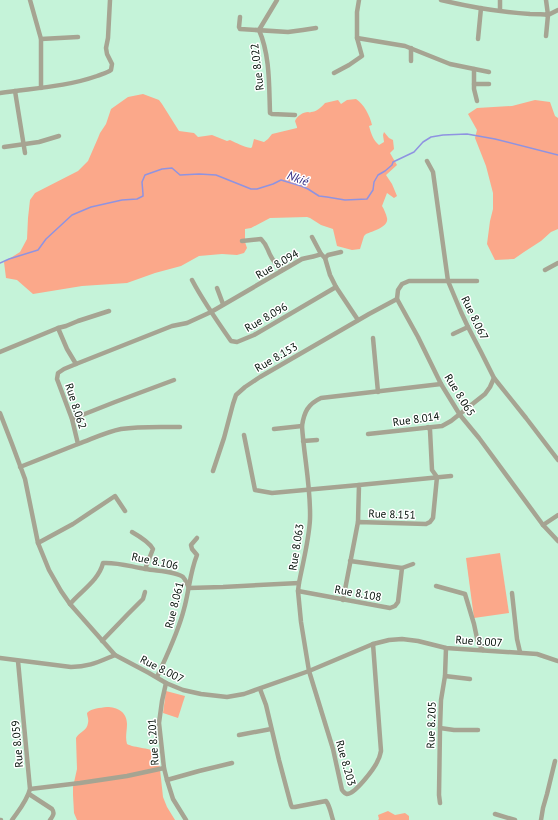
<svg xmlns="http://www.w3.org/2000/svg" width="558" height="820" font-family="'PT Sans',sans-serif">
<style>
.green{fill:#fba88a}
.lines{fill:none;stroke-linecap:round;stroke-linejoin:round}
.stream{stroke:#8f93e1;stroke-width:1.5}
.minor{stroke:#a6a492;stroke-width:4.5}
.labels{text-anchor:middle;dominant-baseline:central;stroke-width:3;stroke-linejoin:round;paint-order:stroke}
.street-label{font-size:11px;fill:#020f07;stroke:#fff}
.water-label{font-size:12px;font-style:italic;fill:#312781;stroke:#fff}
</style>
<rect width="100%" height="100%" fill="#c5f3d9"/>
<g class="green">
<path d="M143 94 159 100 162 104 179 131 194 133 198 137 212 135 227 141 230 140C237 143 243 147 251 148L252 147 254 139 264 142 268 139 272 134 297 128V127L295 121C297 116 303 112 308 112 309 112 310 113 311 112 316 112 322 107 325 103L338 100 341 104 347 100 356 99C364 104 370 116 372 125L369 126C371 133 373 140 379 145L384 142 383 135 384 132 389 138 393 140 394 149 390 153 397 165 386 175 392 184 397 196 394 198 387 193 382 206C384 209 386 214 387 218 389 227 373 231 366 234L364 236 360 249 352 250 337 246 333 229 321 225 310 218 307 217 270 218 251 228 245 229V242L247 248 244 253 237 255 222 254 199 256 181 266 155 273 127 283 82 286 33 294 17 280 6 278 4 262 20 252 27 239 28 218 30 200 35 193 78 171 88 161 98 138 100 133 106 124 111 109 128 97Z"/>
<path d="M535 100 550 102 555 116 558 118V229L551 232 541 241 524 252 514 259 495 260 487 244 490 221 493 209V193L486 166 475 138 477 130 468 114 477 108 512 106Z"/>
<path d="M500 553 509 613 474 618 466 558Z"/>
<path d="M166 691 185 696 178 718 163 713Z"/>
<path d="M107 707C117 707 127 712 127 724 127 731 125 737 127 744 134 748 153 748 157 753 159 755 159 757 159 760L163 797 167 807 175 820H77L74 813 73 795V787L77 769 76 738C79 732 87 731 88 723 89 719 87 716 87 713 92 708 100 708 107 707Z"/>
<path d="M388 811 395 815 405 813 409 816V820H378L379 819 378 815Z"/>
</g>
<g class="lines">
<path class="stream" d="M0 263 9 259 38 250 46 239 72 215 91 207 122 200 137 199 143 196V194L142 182 145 175 162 169 172 168 180 175 199 174 216 175 251 189H257L273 184 281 180 301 186 308 189 319 196 327 197 345 200 367 199 373 190 374 182 378 175 385 171 392 165 393 162 414 152 423 142 431 137 443 135 467 134 495 139 558 155"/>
<g class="minor">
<path d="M30 0 41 39V88"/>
<path d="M277 0 259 30C270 55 269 85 270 113L272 114 295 115"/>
<path d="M441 0C470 7 500 12 530 14 536 14 542 14 548 15L546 0"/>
<path d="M500 10V0"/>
<path d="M240 17 239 27 240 29 288 32 303 30 316 28"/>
<path d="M546 36 548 15 558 10"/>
<path d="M357 38 405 46 450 64 489 72"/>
<path d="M41 39 78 37"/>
<path d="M478 39 481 8"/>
<path d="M411 61V48"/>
<path d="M474 69V89L477 101"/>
<path d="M334 73 349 65 362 56 357 38V12L359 0"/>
<path d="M474 84H489"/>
<path d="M15 91 25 153"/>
<path d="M0 93C33 88 66 87 97 76 102 74 107 73 111 70L112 64 107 54 106 48 108 38 110 0"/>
<path d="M4 147 39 142 59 136"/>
<path d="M427 161 433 172 448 281 461 312 468 327 481 352 494 378 526 418 558 460"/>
<path d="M312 237 321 254"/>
<path d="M242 241 261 239C265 243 266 245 268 250 271 258 276 265 282 270"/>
<path d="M325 258 328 255 341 252"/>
<path d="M545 270 558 263"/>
<path d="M192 280C203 301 217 321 231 341L237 342 254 335 336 287 358 320"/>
<path d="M477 281H409L402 284 398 290 397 299 418 337 441 384 460 415 479 438 543 525 558 541"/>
<path d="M217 288 223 304"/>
<path d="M453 334 468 327"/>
<path d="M373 338 378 392"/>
<path d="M0 352 58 328 66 326 78 321 109 311"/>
<path d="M76 364 172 326 187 323 211 312 302 259C308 257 315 257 321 254L325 258 330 275 336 287"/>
<path d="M0 413 12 444 25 479 38 543 49 570 61 591 70 604 115 655 149 673 166 683 183 690 201 694 227 697 244 694 309 671 373 644 389 640 402 639 418 641 446 648 537 654 558 661"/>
<path d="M72 419 115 402 174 380"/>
<path d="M302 426C304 412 308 404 321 398L441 384"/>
<path d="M274 429 302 426C304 457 311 488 310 519 309 540 303 562 299 583L298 591 301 622 309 671 333 749 342 790C344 792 344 793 347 794 355 794 375 768 378 760 380 757 380 754 381 751L373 644"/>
<path d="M368 434 442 426 451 421 485 394 490 387 494 378"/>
<path d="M244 435 255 490 272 493 359 485"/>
<path d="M303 441 317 440"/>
<path d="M78 444C92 439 106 432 121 429 140 426 161 427 180 427"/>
<path d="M20 467 78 444 72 419 57 379 58 373 64 369 76 364 67 349 58 328"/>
<path d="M213 471 224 438 233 404 236 395 245 387 260 377 369 314 397 299"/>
<path d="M358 522 359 485 451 476"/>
<path d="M543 525 558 515"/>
<path d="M132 532C139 536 149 542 153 549L145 569"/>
<path d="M38 543 73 524 115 496 125 511"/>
<path d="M402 568 413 564"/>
<path d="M436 586 465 594 474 624 478 643 483 650"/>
<path d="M298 591 390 608 395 606 398 602 402 568 350 561"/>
<path d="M512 593 517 639 520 652"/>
<path d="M343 600 358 522 426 524 430 522 433 518 437 477 432 470 430 430 428 427"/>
<path d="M70 604C81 591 99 580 103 563 118 562 132 567 146 569 156 571 176 571 183 577 186 580 187 584 189 588L223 587 299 583"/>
<path d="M102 641 128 614 143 599 145 592"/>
<path d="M0 658 71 667C89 667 98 662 115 655"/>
<path d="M445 676 470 679"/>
<path d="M157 677C167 655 178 633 184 609 189 591 190 572 197 555L192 549 191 545 197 538"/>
<path d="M166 683 162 701 159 723 164 768 167 780 199 771 232 763"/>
<path d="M260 689 266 705 279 760 291 805 292 807H295L326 801C330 806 331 814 333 820"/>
<path d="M440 728 454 730H478"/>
<path d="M239 735 271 729"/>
<path d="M167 780 173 799 186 820"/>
<path d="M30 789 80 783 127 776 164 768"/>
<path d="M29 794 52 809C55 813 53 816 50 820"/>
<path d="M440 803 439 795 440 728 441 700 445 676 446 648"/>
<path d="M495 814 515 820"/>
<path d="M0 820H1"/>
<path d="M12 820C19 810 27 801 30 789L18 661"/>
<path d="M541 820 543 808 547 794 555 761"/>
</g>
</g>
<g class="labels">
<g class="street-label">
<text transform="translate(257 67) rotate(-97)">Rue 8.022</text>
<text transform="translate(277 264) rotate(-30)">Rue 8.094</text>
<text transform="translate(266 317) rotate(-30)">Rue 8.096</text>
<text transform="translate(475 318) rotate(64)">Rue 8.067</text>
<text transform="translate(276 357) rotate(-30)">Rue 8.153</text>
<text transform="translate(460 395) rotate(58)">Rue 8.065</text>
<text transform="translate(76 406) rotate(72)">Rue 8.062</text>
<text transform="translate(416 419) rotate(-8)">Rue 8.014</text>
<text transform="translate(392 514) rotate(2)">Rue 8.151</text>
<text transform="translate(296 547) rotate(-81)">Rue 8.063</text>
<text transform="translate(155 561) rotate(12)">Rue 8.106</text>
<text transform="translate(358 593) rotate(10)">Rue 8.108</text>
<text transform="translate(174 605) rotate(-76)">Rue 8.061</text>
<text transform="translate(479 641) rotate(4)">Rue 8.007</text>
<text transform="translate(162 669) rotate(27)">Rue 8.007</text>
<text transform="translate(431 725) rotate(-88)">Rue 8.205</text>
<text transform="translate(153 742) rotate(-94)">Rue 8.201</text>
<text transform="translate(17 744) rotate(-95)">Rue 8.059</text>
<text transform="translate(346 763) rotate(74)">Rue 8.203</text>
</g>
<g class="water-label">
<text transform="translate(298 178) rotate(20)">Nkié</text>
</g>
</g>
</svg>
